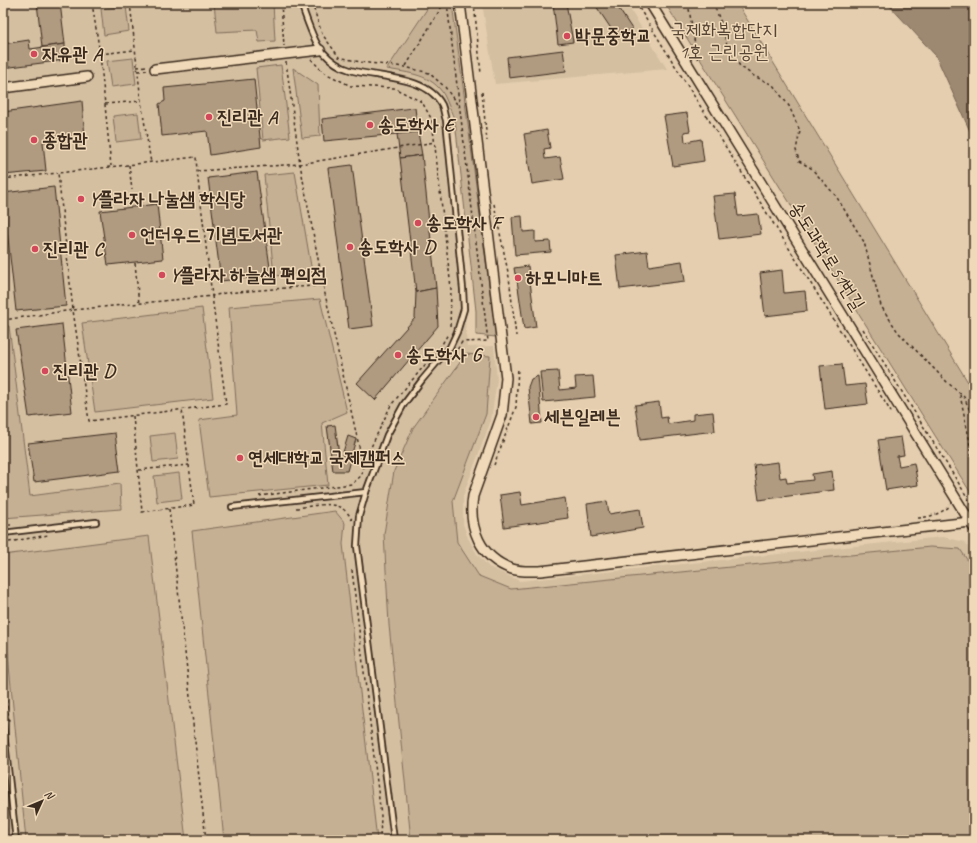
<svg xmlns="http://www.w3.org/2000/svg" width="977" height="843" font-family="Caveat,'Poor Story',sans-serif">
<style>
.built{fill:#d4bfa1}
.green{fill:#c5b094;stroke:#806d59}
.water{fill:#9d8872;stroke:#766250}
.building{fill:#b09b81;stroke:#3b2a1e}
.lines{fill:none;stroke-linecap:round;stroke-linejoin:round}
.lane-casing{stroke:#3b2a1e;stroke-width:8}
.street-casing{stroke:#3b2a1e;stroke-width:12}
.path{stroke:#3b2a1e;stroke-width:1.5;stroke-dasharray:3 3;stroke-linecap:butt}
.lane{stroke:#efd9b8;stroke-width:4.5}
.street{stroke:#efd9b8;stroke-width:9}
.poi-dot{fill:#d1495b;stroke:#efd9b8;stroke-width:1.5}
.labels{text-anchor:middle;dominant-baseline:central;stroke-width:3;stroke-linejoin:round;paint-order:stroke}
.park-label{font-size:19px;fill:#574536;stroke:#efd9b8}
.poi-label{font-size:19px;font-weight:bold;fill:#3b2a1e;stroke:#efd9b8;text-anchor:start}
.street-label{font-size:19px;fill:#3b2a1e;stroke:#efd9b8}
</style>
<rect width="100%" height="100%" fill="#e4ceaf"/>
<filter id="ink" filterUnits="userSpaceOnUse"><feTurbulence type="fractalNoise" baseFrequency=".025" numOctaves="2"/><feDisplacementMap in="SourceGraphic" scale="8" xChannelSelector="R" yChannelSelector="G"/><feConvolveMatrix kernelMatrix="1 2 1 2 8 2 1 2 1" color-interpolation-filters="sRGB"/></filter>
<g filter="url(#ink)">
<g class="built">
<path d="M3 3H442L467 347 494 346 497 380 491 420 463 496V524L468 538 477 554 489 567 520 581 943 537 965 542 974 556V840H3Z"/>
<path d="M482 3H626L667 69 495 84Z"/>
</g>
<g class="green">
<path d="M214 3H273L275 41 259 42 257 30 217 32Z"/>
<path d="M431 3H452L496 337 476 335V311L455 121C451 112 448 103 444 95 432 74 408 73 387 69Z"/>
<path d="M665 3H737L974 392V498Z"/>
<path d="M126 6 129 31 104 35 101 9Z"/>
<path d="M133 58 136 84 111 87 107 61Z"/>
<path d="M281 65 290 137 263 140 256 68Z"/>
<path d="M293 68 318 85 320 136 302 138Z"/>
<path d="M138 113 141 139 116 142 113 116Z"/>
<path d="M295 172 312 272 274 276 264 175Z"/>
<path d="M320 299 347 412 322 423 328 485 209 497 199 420 237 415 229 307Z"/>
<path d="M202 308 213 398 95 412 82 323Z"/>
<path d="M9 326 30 496 120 484 121 509 3 518V327Z"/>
<path d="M466 354 490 356 486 414 453 501 457 542 479 576 511 589 930 547 960 549 974 570V836L942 840H411L389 625 384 534 394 471 413 428Z"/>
<path d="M175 433 178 459 153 462 150 436Z"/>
<path d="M179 473 182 499 157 502 154 476Z"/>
<path d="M335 511 345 523 343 544 377 840H224L192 531Z"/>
<path d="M149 536 186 840H26L3 604V555Z"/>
</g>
<path class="water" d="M887 3H974V140L936 56Z"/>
<g class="building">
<path d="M37 3H60L65 44 42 47Z"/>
<path d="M553 3H566L573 42 558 44Z"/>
<path d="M594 3H615L632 29 618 39Z"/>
<path d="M29 40 30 49 65 44V60L3 68V44Z"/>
<path d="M563 50 566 71 509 78 507 57Z"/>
<path d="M254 79 261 147 210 155 207 131 162 136 159 104 165 101 164 88Z"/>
<path d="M82 101 85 138 43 142 46 171 3 175V112Z"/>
<path d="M413 108H415L418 132 324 141 322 119Z"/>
<path d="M687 113 690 131 684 132 685 142 701 139 704 161 673 166 664 116Z"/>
<path d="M547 130 550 148 544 149 545 159 560 157 564 179 532 184 524 134Z"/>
<path d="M418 132 422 155 400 158 397 134Z"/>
<path d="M422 155 436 288 416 292 400 158Z"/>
<path d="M352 165 373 326 349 329 328 168Z"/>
<path d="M257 172 271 275 221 281 208 178Z"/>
<path d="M54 187 66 306 16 311 3 193Z"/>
<path d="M735 194 738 216 758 214 761 234 719 239 713 196Z"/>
<path d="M157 204 163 259 108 265 100 211Z"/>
<path d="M522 216 523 232 535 231V242L550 241 551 252 515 255 512 217Z"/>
<path d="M647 251 649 266 682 261 685 281 620 289 616 255Z"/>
<path d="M528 266 536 327 524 329 516 273 515 274 514 268Z"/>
<path d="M782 270 784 293 805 291 807 311 765 316 760 273Z"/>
<path d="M436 288 438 326 375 400 357 383 415 318 416 292Z"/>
<path d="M62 324 72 412 29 417 16 330Z"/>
<path d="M842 364 845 386 865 384 868 404 825 409 820 366Z"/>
<path d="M558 371 560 390 576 388 575 377 593 376 595 397 543 402 540 372Z"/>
<path d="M538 376 542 423 532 424 528 387 531 379Z"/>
<path d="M659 402 661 418 667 417 668 424 693 420V414L713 412 715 431 640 440 635 405Z"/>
<path d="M335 425 340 462 348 436 356 439 347 471H333L327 426Z"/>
<path d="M115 433 120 471 34 482 28 443Z"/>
<path d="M901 437 904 455 897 456 899 466 914 463 918 485 886 490 878 440Z"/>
<path d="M778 462 780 478 786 477 787 483 813 480 812 474 832 471 834 490 759 500 754 465Z"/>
<path d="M520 492 522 505 565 498 568 518 504 527 500 495Z"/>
<path d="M607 501 609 514 640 509 643 528 591 537 587 504Z"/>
</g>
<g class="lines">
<g class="lane-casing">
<g id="lane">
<path d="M301 3C305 15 314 43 322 51 329 59 339 67 350 70 377 78 427 75 442 105 444 110 444 115 446 120L463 289 464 309 457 332 450 347 422 380 404 404 387 435 366 492 359 516 357 546 394 840"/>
<path d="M232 507 366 492"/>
<path d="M3 533 96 522"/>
<path d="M3 724 16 840"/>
</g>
</g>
<g class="street-casing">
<g id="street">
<path d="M460 3 506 378 502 415 473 496C468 527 480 558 512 569 521 572 531 571 540 571L970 522"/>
<path d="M650 3 974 528"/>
<path d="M155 69 320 50"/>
<path d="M3 88 87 77"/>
</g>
</g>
<g class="path">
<path d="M92 3 100 54 111 166"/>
<path d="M130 3 141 101 151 163"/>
<path d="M281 3 284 46"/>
<path d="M312 3 322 34 339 57 360 62 405 67 429 73 445 87 459 107"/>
<path d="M447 3 488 341 462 342 457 350"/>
<path d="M474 3 481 74"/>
<path d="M636 3 891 412"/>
<path d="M688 3 698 62"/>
<path d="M713 3 722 25 728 49 740 66 754 76 773 85 789 106 800 131 796 150 799 161 811 168 836 196 864 242 881 306 898 332 947 382 964 397 974 420"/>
<path d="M100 54 135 50"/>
<path d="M311 59 323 72 351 86 394 88 422 102 432 120 451 288 450 329"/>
<path d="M286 62 300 164 323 285 363 464"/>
<path d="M406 66 444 3"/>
<path d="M137 67 147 66"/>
<path d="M138 71 148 70"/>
<path d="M482 92 487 141"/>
<path d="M105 104 141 101"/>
<path d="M129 165 132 190"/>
<path d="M197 171 300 164 435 142"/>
<path d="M3 179 58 173"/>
<path d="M494 204 509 277 516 336"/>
<path d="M135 263 139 304"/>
<path d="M212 296 226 404 89 421 73 310Z"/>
<path d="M3 320 73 310 58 173 196 157 197 171 212 296 225 293 323 285"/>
<path d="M863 329 974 508"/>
<path d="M447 363 452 356"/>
<path d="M960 395 969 438 974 476"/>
<path d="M133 416 142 512 194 505 182 410"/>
<path d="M494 465 516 407 518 367"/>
<path d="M139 470 189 465"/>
<path d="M259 496 352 484 362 475 363 464 391 405 441 346 448 334"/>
<path d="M296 508C317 506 341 497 352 520"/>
<path d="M169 509 206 840"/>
<path d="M918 518C930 517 940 514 950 506L949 505"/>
<path d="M3 525H11"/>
<path d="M3 543 48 535"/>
<path d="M352 570 381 816 380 840"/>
<path d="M3 670 9 721"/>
<path d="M3 804 7 840"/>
</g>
<use href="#lane" class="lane"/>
<use href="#street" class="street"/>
</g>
</g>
<g class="poi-dot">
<circle cx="567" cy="36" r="4"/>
<circle cx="34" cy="54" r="4"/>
<circle cx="209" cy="117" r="4"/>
<circle cx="370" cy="125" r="4"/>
<circle cx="34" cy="140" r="4"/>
<circle cx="81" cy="199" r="4"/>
<circle cx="418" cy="223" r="4"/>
<circle cx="132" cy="235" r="4"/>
<circle cx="350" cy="247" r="4"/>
<circle cx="35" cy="249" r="4"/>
<circle cx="162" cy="275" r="4"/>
<circle cx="518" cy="278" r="4"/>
<circle cx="398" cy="355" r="4"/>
<circle cx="45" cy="371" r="4"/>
<circle cx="536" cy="417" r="4"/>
<circle cx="240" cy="458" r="4"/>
</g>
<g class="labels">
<g class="park-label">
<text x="724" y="30">국제화복합단지<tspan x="724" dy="22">1호 근린공원</tspan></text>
</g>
<g class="poi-label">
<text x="575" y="36">박문중학교</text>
<text x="42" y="54">자유관 A</text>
<text x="217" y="117">진리관 A</text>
<text x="378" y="125">송도학사 E</text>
<text x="42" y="140">종합관</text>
<text x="89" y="199">Y플라자 나눌샘 학식당</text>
<text x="426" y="223">송도학사 F</text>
<text x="140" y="235">언더우드 기념도서관</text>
<text x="358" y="247">송도학사 D</text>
<text x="43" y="249">진리관 C</text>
<text x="170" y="275">Y플라자 하늘샘 편의점</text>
<text x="526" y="278">하모니마트</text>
<text x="406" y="355">송도학사 G</text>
<text x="53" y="371">진리관 D</text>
<text x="544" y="417">세븐일레븐</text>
<text x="248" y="458">연세대학교 국제캠퍼스</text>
</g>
<g class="street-label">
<text transform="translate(827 256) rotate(58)">송도과학로51번길</text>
</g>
</g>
<rect width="977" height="843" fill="none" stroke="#efd9b8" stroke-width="16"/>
<rect x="8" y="8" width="961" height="827" fill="none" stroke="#3b2a1e" stroke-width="1.5" filter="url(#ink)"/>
<g transform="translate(42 801) rotate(46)" stroke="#efd9b8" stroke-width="3" paint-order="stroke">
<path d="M0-3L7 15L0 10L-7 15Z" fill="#3b2a1e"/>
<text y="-6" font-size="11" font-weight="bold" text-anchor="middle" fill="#3b2a1e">N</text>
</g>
</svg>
